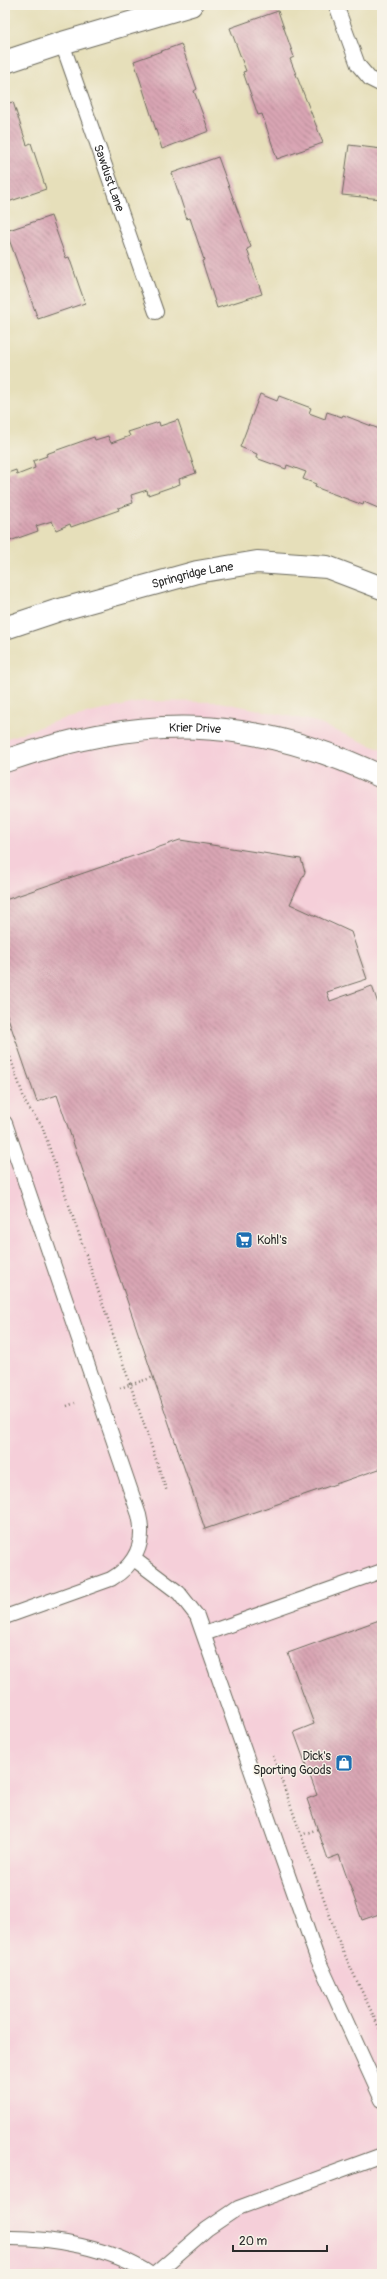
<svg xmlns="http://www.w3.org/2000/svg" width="387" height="2279" font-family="Pangolin,sans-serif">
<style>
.built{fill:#f5cfd9}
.building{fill:url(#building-back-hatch)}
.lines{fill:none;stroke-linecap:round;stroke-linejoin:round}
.lane-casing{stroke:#6c6a5d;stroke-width:16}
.street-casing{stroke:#6c6a5d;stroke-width:24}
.path{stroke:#6c6a5d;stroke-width:2.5;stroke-dasharray:1 3;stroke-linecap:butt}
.lane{stroke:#fff;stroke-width:14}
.street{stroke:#fff;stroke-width:22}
.labels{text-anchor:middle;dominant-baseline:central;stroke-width:3;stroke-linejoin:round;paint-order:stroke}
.street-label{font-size:12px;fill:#2b2b2b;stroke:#f7f3e8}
.poi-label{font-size:12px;fill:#2b2b2b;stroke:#f7f3e8;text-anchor:start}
</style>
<defs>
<pattern id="building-back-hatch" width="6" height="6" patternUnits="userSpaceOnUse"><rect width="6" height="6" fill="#d9a5b4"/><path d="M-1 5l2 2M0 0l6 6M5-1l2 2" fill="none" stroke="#b08793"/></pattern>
</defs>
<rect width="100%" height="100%" fill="#f7f3e8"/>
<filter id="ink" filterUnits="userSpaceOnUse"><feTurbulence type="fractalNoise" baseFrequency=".025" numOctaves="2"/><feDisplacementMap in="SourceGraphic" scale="8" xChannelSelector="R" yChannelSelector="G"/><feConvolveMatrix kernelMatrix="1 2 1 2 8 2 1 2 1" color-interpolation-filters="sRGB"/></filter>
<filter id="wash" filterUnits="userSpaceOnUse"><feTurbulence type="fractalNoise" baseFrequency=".012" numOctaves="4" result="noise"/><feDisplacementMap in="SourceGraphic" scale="16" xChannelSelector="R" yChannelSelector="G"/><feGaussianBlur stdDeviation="0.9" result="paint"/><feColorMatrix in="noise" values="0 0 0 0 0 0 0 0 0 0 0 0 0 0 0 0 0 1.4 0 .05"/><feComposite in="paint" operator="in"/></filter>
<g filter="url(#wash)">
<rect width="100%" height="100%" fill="#e6dfba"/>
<path class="built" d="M144 701 220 702 313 721 382 750V2274H5V739L59 720Z"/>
<g id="blocks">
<g class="building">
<path d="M278 11 294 57 290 59 323 143 277 159 262 114 258 115 243 72 246 71 230 28Z"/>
<path d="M181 44 197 89 194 91 209 131 162 149 134 61Z"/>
<path d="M13 102 27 145 31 143 46 189 5 203V104Z"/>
<path d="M349 145 382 149V199L342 195Z"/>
<path d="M218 157 251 247 247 249 262 294 217 308 202 261 204 260 190 218 187 219 172 173Z"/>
<path d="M51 216 66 258 69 257 85 303 38 319 6 231Z"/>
<path d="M260 394 277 401 279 396 311 408 309 413 325 419 327 412 342 417 343 415 382 430V501H380L378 508 364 502 363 505 315 487 316 484 303 479 306 472 287 465 286 469 256 458 257 454 240 447Z"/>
<path d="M178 420 196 473 179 479 180 484 148 495 147 490 131 495 133 503 118 508 119 510 71 527 70 524 56 530 52 521 36 526 38 531 7 542 5 538V474L16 470 17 475 35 468 33 461 47 456 46 454 94 437 95 440 108 436 111 443 130 436 128 432 159 422 160 426Z"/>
<path d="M180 840 301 859 305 872 290 904 351 932 367 979 327 992 330 1001 372 986 382 1015V1468L205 1529 57 1095 37 1102 5 1009V900Z"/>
<path d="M382 1619V1913L362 1920 339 1855 328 1859 307 1799 317 1795 294 1732 314 1724 288 1653Z"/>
</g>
</g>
</g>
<g filter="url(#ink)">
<use href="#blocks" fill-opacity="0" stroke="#6c6a5d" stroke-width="1"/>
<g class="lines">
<g class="lane-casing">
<g id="lane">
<path d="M336 5 358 65 370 79 382 85"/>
<path id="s1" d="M62 43 156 312"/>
<path d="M5 1123 139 1515C146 1543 135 1565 111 1579L5 1617"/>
<path d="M134 1559 179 1593 197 1616 316 1955 382 2100"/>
<path d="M204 1634 382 1571"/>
<path d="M5 2238C51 2237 112 2248 150 2274"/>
<path d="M155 2274 207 2229 238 2208 382 2155"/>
</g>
</g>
<g class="street-casing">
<g id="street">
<path d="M5 62 62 43 191 5"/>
<path id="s2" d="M5 628 56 611 197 572 257 562 327 567 382 588"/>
<path id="s3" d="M5 761C141 714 251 714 382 777"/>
</g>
</g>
<g class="path">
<path d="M5 1029 11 1027"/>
<path d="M5 1042 26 1104 42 1126 167 1492"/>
<path d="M120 1388 154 1377"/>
<path d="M67 1406 75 1403"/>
<path d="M273 1756 341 1947 382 2034"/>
<path d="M301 1835 318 1829"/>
</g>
<use href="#lane" class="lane"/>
<use href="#street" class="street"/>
</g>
</g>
<defs>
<g id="supermarket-square" transform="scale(0.9)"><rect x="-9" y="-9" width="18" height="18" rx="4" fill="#1f6fb2" stroke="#f7f3e8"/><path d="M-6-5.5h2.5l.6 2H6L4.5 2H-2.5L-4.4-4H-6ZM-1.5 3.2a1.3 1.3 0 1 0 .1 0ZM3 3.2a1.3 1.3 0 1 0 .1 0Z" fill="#fff"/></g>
<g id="shop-square" transform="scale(0.9)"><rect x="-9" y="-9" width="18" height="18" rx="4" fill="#1f6fb2" stroke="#f7f3e8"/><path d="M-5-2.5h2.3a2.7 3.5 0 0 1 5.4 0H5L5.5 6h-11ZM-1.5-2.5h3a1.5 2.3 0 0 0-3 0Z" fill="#fff"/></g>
</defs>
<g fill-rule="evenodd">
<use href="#supermarket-square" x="244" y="1240"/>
<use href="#shop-square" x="344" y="1763"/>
</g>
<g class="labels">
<g class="street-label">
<text stroke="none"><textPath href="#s1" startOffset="143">Sawdust Lane</textPath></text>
<text stroke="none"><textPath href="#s2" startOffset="195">Springridge Lane</textPath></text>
<text stroke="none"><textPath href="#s3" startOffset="194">Krier Drive</textPath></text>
</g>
<g class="poi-label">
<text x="257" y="1240">Kohl's</text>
<text x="331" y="1756" text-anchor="end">Dick's<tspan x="331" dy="14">Sporting Goods</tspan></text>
</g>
</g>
<rect width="387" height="2279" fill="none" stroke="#f7f3e8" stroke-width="20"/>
<path d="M233 2245v6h94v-6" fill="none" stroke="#2b2b2b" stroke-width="2"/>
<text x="239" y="2245" font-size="12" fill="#2b2b2b" stroke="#f7f3e8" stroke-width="3" paint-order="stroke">20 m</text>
</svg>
